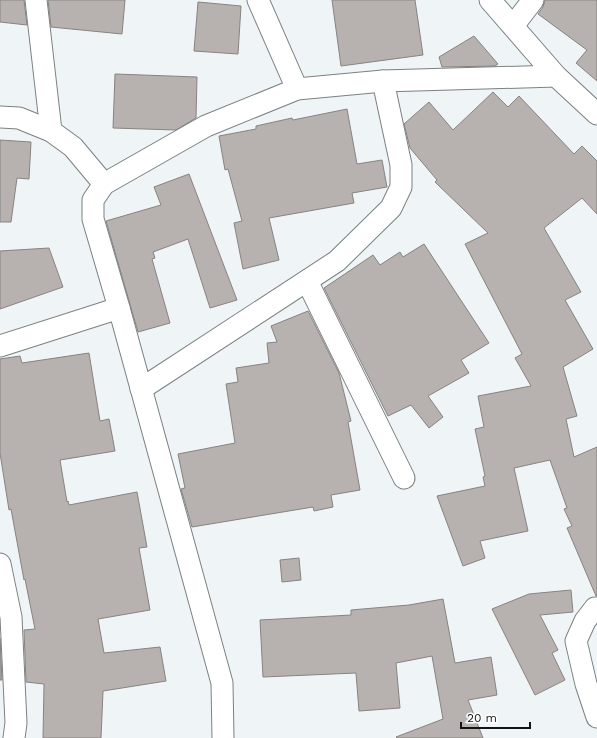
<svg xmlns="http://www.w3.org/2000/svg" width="597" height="738" font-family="'Work Sans',sans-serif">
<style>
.building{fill:#b7b2b0;stroke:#878381}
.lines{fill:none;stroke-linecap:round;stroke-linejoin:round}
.street-casing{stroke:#7c8081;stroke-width:23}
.street{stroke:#fff;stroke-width:21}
</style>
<rect width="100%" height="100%" fill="#eff4f6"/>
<g class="building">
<path d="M0 0H24L27 25 0 22Z"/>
<path d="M48 0H125L122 34 51 27Z"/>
<path d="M332 0H415L423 55 341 66Z"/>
<path d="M545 0H597V81L576 63 587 50 538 14 543 7Z"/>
<path d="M198 2 241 6 238 54 194 51Z"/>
<path d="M474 36 498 64 495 66 442 67 439 57Z"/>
<path d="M115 74 197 77 196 118 176 130 113 128Z"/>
<path d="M493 92 508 107 519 96 574 154 582 146 597 161V214L582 198 544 228 581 292 565 300 593 349 563 367 577 416 566 419 574 457 597 447V596H596L567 528 572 526 564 509 567 508 550 460 514 468 528 531 480 541 485 558 463 566 437 496 485 486 483 477 485 476 475 429 484 427 478 396 531 386 515 358 522 354 465 244 488 233 435 182 437 180 410 148 404 124 429 102 453 130Z"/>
<path d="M347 109 357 164 382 160 387 187 352 193 354 203 269 218 279 260 243 269 234 223 242 221 228 169 225 170 219 136 256 129V126L292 118 293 120Z"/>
<path d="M0 140 31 142 29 179 17 178 11 222H0Z"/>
<path d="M189 174 237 300 210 308 188 239 153 252 155 258 152 259 170 323 138 332 106 221 161 205 154 187Z"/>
<path d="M424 244 489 343 461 360 469 373 428 396 443 417 429 428 411 405 388 416 324 288 373 255 380 265 400 252 403 257Z"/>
<path d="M49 248 63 287 0 309V251Z"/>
<path d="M308 311 339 373 351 421 348 422 360 490 331 495 333 507 314 511 313 507 192 527 181 489 185 488 178 454 235 443 226 384 238 382 236 368 269 363 267 343 277 342 271 326Z"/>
<path d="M89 353 100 421 109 419 115 451 60 460 67 502 68 501 69 505 137 492 147 547 139 548 150 610 98 619 104 653 160 647 166 681 103 691 101 738H43L44 684 26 682 24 630 35 629 25 579 24 580 11 509 9 510 0 453V359L20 356 22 363Z"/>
<path d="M299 558 301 580 282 582 280 560Z"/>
<path d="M571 590 573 612 540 615 558 650 552 653 565 680 535 695 492 609 529 594Z"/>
<path d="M443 599 455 663 491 657 497 695 468 700 483 738H397L396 737 443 719 432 656 396 663 400 708 359 711 356 673 263 677 260 620 351 615V610L409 605Z"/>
<path d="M0 638 2 680H0Z"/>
</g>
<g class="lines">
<g class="street-casing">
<g id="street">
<path d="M36 0 51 131"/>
<path d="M258 0 297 89"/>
<path d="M490 0 556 76 597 114"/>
<path d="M513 26 533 0"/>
<path d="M0 117 19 118 51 131 73 147 104 184"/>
<path d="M307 281 404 478"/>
<path d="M0 346 119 308"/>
<path d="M141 389 337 261 391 208 401 187V165L383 81"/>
<path d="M0 564 11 617 16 723 14 738"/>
<path d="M597 608H595L585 621 576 641 586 684 597 717"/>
<path d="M223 738 222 683 119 308 93 219V200L104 184 206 126 297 89 383 81 556 76"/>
</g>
</g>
<use href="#street" class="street"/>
</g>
<path d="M461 722v6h69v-6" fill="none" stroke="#121314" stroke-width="2"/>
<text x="467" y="722" font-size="12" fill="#121314" stroke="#ffffff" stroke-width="3" paint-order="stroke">20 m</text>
</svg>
